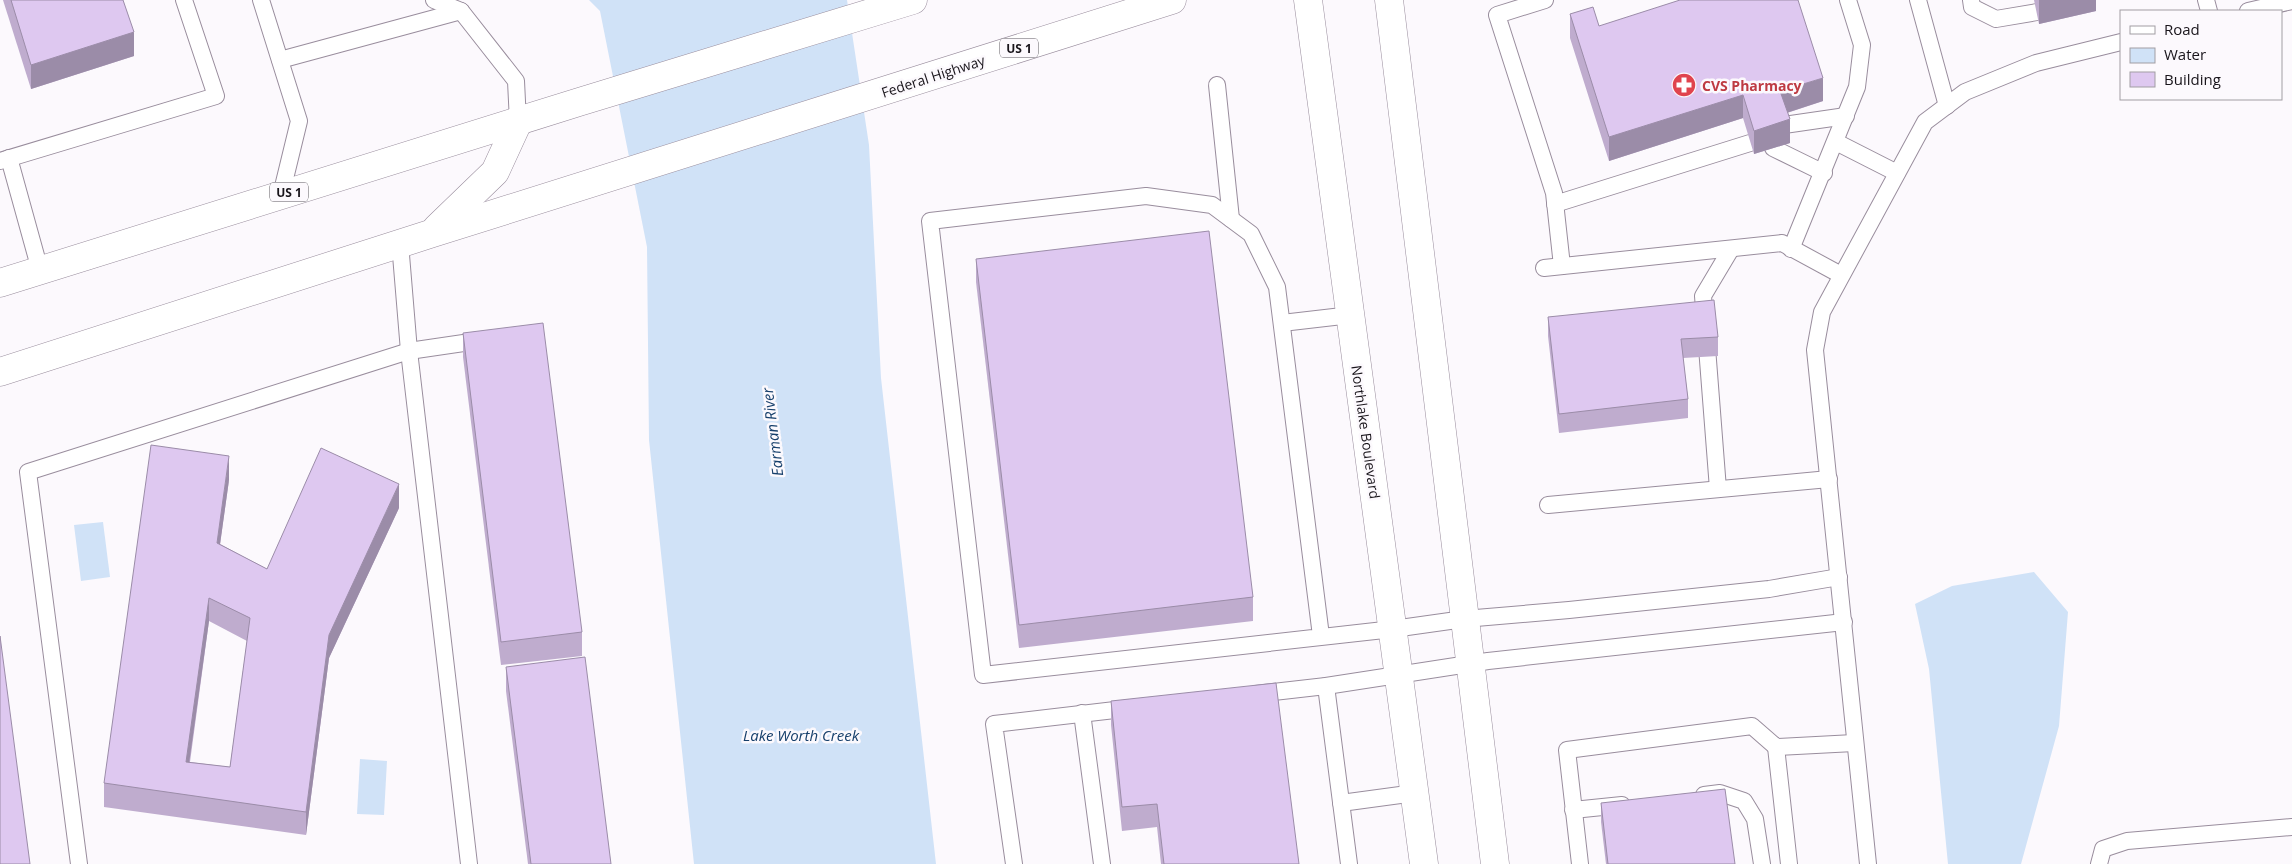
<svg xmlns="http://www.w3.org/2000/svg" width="2292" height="864" font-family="'Open Sans',sans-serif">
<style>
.water{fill:#d0e2f7}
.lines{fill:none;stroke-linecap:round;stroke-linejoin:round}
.lane-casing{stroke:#998d9d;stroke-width:18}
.secondary-casing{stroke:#998d9d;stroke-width:29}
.primary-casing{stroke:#998d9d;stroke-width:29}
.lane{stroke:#fff;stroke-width:16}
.secondary{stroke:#fff;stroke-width:28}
.primary{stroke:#fff;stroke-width:28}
.wall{fill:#bfacce;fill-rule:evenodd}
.shaded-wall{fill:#9b8ca8}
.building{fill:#dec8f0;stroke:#9b8ca8;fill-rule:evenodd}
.labels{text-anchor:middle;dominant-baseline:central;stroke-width:5;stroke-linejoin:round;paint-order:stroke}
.shield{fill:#fcf9fd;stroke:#5d595f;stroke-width:1}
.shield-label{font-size:12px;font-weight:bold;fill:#19151b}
.street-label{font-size:14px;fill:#19151b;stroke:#fcf9fd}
.health-label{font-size:14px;font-weight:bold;fill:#be3a42;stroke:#fcf9fd;text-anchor:start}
.water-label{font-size:15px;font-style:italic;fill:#163f6b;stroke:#fcf9fd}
</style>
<rect width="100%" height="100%" fill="#fcf9fd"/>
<g class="water">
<path d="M589 0H847L869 145 881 378 936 864H694L649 440 647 247 600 11Z"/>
<path d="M103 522 110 577 81 581 74 525Z"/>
<path d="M2034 572 2068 612 2059 726 2021 864H1948L1929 669 1915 604 1952 586Z"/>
<path d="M360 759 387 761 384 815 357 814Z"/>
</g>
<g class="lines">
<g class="lane-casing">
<g id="lane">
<path d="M261 0 299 121 281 195"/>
<path d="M434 0 461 11 516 81 518 122"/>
<path d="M1545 0 1497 15 1554 193 1562 266"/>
<path d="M1918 0 1947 106"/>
<path d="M1971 0 1972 7 1996 19 2037 12"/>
<path d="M2206 0 2209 11"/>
<path d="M2248 11 2292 1"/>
<path d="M280 60 461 11"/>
<path d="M1217 85 1231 219"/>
<path d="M1784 125 1846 116"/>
<path d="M1836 142 1897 173"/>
<path d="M1773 148 1824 173"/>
<path d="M9 158 40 270"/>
<path d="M0 161 216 96 184 0"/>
<path d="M1555 204 1750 143"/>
<path d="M400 243 409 351 469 864"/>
<path d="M1791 249 1857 87 1862 45 1848 0"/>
<path d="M1544 268 1782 243 1841 275"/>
<path d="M1282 323 1351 315"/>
<path d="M1718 489 1703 296 1731 249"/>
<path d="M1548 505 1829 479"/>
<path d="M1321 636 1277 287 1251 234 1212 205 1146 196 930 221 983 675 1393 629 1464 619 1569 610 1769 589 1839 577"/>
<path d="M1326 686 1349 864"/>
<path d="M1256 694 1326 686 1488 661 1844 622"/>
<path d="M1082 713 1102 864"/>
<path d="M1776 747 1789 864"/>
<path d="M1704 795 1720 793 1744 801 1755 819 1762 864"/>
<path d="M1341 803 1415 793"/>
<path d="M1573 810 1622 805"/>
<path d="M79 864 28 472 409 351 484 340"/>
<path d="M1014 864 994 724 1132 708"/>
<path d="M1580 864 1567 750 1752 726 1776 747 1854 743"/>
<path d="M1868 864 1815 350 1822 312 1925 122 1965 92 2036 63 2121 42"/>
<path d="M2099 864 2103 849 2127 841 2292 827"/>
</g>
</g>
<g class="secondary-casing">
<g id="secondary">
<path d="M1308 0 1424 864"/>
<path d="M1389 0 1495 864"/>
</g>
</g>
<g class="primary-casing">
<g id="primary">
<path d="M437 228 495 172 518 122"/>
<path d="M0 283 579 102 913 0"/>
<path d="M0 372 433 233 1172 0"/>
</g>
</g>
<use href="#lane" class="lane"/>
<use href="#secondary" class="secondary"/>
<use href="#primary" class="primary"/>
</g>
<g class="wall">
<path d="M3 0H123L134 56 31 89Z"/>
<path d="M2034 0H2096V11L2039 24Z"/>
<path d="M1570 14 1599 26 1823 101 1787 113 1790 143 1754 154 1743 118 1609 161 1570 38Z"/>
<path d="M976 259 1253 597V621L1019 648 976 282Z"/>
<path d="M1548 317 1718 337V356L1683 358 1688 399V418L1559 433 1548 336Z"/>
<path d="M463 333 582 632V656L501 665 463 357Z"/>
<path d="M229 480 220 544 267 569 399 508 329 658 306 835 104 807V783ZM209 621 247 641 230 767 190 762Z"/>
<path d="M506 667 611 864H528L506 691Z"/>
<path d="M1111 701 1299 864H1161L1157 827 1122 831 1111 725Z"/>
<path d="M1601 803 1735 864H1606L1601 822Z"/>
</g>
<g class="shaded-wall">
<path d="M2039 0H2096V11L2039 24Z"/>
<path d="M134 32V56L31 89V65Z"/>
<path d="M1823 78V101L1780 115V91Z"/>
<path d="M1743 95V118L1609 161V137Z"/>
<path d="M1790 119V143L1754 154V131Z"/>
<path d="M229 456V480L217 566V543Z"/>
<path d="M399 484V508L329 658 306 835V812L329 635Z"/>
<path d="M209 598V621L186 785V762Z"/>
</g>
<g class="building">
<path d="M11 0H123L134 32 31 65Z"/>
<path d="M1680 0H1798L1823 78 1780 91 1790 119 1754 131 1743 95 1609 137 1570 14 1593 7 1599 26Z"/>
<path d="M1209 231 1253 597 1019 625 976 259Z"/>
<path d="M1714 300 1718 337 1681 339 1688 399 1559 414 1548 317Z"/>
<path d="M543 323 582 632 501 642 463 333Z"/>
<path d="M151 445 229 456 217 543 267 569 321 448 399 484 329 635 306 812 104 783ZM209 598 250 618 230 767 186 762Z"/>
<path d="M0 636 30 864H0Z"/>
<path d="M585 657 611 864H531L506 667Z"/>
<path d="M1276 683 1299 864H1164L1157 804 1122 807 1111 701Z"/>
<path d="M1725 789 1735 864H1608L1601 803Z"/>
</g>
<defs>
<g id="pharmacy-disc" transform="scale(1.25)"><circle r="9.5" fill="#e0444e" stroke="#fcf9fd"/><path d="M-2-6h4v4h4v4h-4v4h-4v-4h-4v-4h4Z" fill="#fff"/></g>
</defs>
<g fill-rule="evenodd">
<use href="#pharmacy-disc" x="1684" y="85"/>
</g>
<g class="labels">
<g class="shield">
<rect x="1000" y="38.5" width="38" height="19" rx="4"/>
<rect x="270" y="182.5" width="38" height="19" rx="4"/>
</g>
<g class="shield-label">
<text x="1019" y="48">US 1</text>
<text x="289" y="192">US 1</text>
</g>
<g class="street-label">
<text transform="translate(933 76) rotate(-18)">Federal Highway</text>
<text transform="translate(1366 432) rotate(82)">Northlake Boulevard</text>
</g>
<g class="health-label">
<text x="1702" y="85">CVS Pharmacy</text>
</g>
<g class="water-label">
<text transform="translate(772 432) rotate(-97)">Earman River</text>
<text x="801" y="735">Lake Worth Creek</text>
</g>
</g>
<rect x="2120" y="10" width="162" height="90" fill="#fcf9fd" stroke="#a19ea3"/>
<rect x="2130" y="26" width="25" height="8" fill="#ffffff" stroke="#a19ea3"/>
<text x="2164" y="35" font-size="15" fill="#19151b">Road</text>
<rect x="2130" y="48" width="25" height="15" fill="#d0e2f7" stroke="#a19ea3"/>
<text x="2164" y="60" font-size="15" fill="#19151b">Water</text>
<rect x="2130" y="72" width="25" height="15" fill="#dec8f0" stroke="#a19ea3"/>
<text x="2164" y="85" font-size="15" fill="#19151b">Building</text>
</svg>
